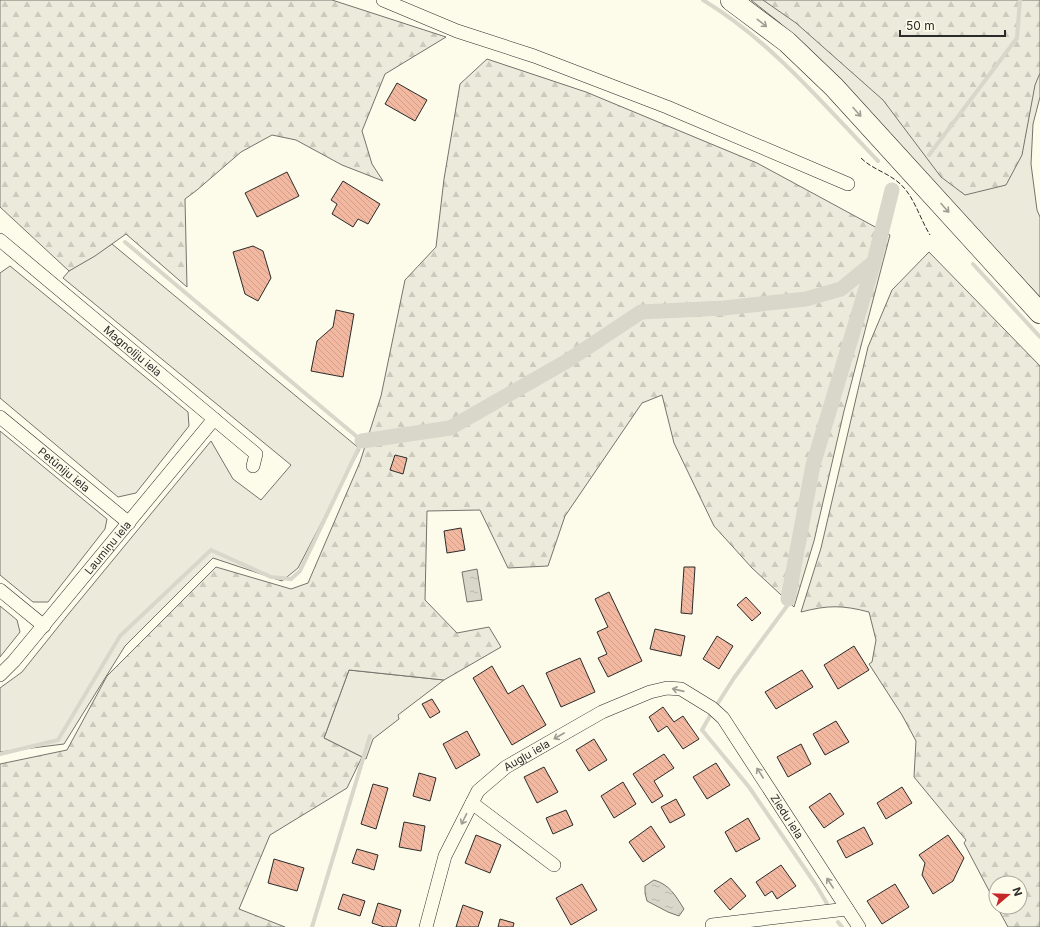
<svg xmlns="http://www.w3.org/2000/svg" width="1040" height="927" font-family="Inter,sans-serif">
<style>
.grass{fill:#ecebdb;stroke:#74746e}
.forest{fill:url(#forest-firs);stroke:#74746e}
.water{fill:url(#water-ripples);stroke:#74746e}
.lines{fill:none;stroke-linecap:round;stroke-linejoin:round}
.stream{stroke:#d8d7c9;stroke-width:4}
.canal{stroke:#d8d7c9;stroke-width:15}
.building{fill:url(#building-back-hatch);stroke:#2b2b2b}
.minor-casing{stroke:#2b2b2b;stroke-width:14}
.trunk-casing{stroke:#2b2b2b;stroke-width:22}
.minor{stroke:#fdfbea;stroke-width:13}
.trunk{stroke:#fdfbea;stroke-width:21}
.fence{stroke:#2b2b2b;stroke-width:1;stroke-dasharray:5 2;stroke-linecap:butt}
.oneway{stroke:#9e9d94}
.labels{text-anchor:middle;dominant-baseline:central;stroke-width:3;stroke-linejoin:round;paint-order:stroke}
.street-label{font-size:11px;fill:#2b2b2b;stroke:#fdfbea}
</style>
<defs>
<pattern id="forest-firs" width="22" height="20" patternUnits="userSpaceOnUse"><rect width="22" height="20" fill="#ecebdb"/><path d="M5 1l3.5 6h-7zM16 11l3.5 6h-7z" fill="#cbcabc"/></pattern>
<pattern id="water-ripples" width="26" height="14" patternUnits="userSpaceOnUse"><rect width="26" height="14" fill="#d8d7c9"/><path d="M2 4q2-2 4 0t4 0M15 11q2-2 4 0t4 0" fill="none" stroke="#bab9ad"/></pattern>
<pattern id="building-back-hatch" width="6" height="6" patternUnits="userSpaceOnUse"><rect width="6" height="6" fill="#f2b8a0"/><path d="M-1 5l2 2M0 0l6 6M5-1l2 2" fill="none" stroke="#d09e8a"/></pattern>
</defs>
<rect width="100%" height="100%" fill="#fdfbea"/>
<g class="grass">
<path d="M751 0H1040V97L1033 124 1031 164 1037 210 1040 217V297L812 53 780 23Z"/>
<path d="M112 244 360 449 298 568 282 581 213 558 125 646 64 744 0 752V688L22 672 66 617 211 441 233 479 261 500 291 465 63 278 69 271Z"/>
<path d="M10 266 188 412 189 426 136 493 118 497 0 398V273Z"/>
<path d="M0 431 107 519 105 529 48 602H33L0 575Z"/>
<path d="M0 606 17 620 20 632 0 657Z"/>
<path d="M349 670 444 680 398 715 399 719 373 739 366 759 324 738Z"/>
</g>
<g class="forest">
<path d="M0 0H332L446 37 385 74 362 131 372 164 383 181 342 165 296 140 272 135 241 152 197 190 185 199 187 287 126 234 95 256 69 271 0 207Z"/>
<path d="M763 0H1040V73L1035 85 1022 155 1006 185 965 195 941 177 883 100 796 23Z"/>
<path d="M487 59 586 92 757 163 890 235 844 411 814 541 794 607 752 568 714 526 674 443 662 395 642 403 565 516 548 566 508 568 480 510 427 511 425 600 457 633 489 627 501 647 444 680 349 670 324 738 362 757 347 788 270 835 239 909 285 927H0V764L67 750 107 676 216 567 291 589 308 583 360 462 381 396 405 280 436 247 444 179 460 84Z"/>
<path d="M929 252 1040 366V927H1008L997 907H1020V883H996V904L964 843 966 840 914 777 916 741 902 715 869 664 872 662 876 640 869 612C842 605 828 605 801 612L821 548 868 347 892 290Z"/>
</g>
<g class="water">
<path d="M477 569 482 600 467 602 462 572Z"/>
<path d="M654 880C670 885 675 895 684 909L679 916 668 912 647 901 645 893V886Z"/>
</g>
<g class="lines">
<g class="stream">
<path d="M703 0C771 41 823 104 878 161"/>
<path d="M929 155 1017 38 1020 0"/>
<path d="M973 264 1040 337"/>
<path d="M718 703 734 678 787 606 788 599"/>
<path d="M711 714 702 730 749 787 816 885 829 907"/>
<path d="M0 754 58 740 120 636 211 550 271 577 291 579 300 571 362 441 125 242"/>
<path d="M838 922 842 927"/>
<path d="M312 927 370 736"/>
</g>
<g class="canal">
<path d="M362 441 450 428 567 361 641 312 724 308 806 299 841 289 874 262"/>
<path d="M788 599 813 465 874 262 892 190"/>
</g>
</g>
<g class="building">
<path d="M397 83 427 100 415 121 385 104Z"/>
<path d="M287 172 299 196 257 217 245 193Z"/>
<path d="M343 181 380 204 368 224 358 219 353 227 332 214 337 204 331 200Z"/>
<path d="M253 246 263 251 271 278 258 301 245 294 233 252Z"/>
<path d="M336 310 354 314 343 377 311 371 317 341 333 327Z"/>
<path d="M395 455 407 458 403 474 390 470Z"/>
<path d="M461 528 465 550 447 553 444 531Z"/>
<path d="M684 567H695L692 614 681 613Z"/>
<path d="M609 592 642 661 608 677 598 658 607 654 597 632 608 627 595 599Z"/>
<path d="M746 597 761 613 752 621 737 605Z"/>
<path d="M655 629 685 636 681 656 650 649Z"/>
<path d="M717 636 733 646 719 669 703 659Z"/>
<path d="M854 646 869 670 838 689 824 665Z"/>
<path d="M580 658 595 692 561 707 546 673Z"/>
<path d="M492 666 508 694 523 685 546 725 512 745 473 678Z"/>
<path d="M802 670 813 687 776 709 765 692Z"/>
<path d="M432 699 440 712 430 718 422 704Z"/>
<path d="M663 707 674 722 683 716 699 739 683 749 667 726 658 732 649 717Z"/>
<path d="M836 721 849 742 825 755 813 734Z"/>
<path d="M467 731 480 755 456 769 443 744Z"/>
<path d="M594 739 607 760 589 771 576 750Z"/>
<path d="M801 744 811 764 788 777 777 757Z"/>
<path d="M664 754 674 768 654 781 663 796 652 803 633 774Z"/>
<path d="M716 763 730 785 707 799 693 777Z"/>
<path d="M544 767 558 792 537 803 524 777Z"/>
<path d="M419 773 436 778 430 801 413 796Z"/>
<path d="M623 782 636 804 614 818 601 796Z"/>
<path d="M373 784 388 788 376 829 361 824Z"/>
<path d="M902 787 912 803 886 819 877 803Z"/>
<path d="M830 793 844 814 824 828 809 807Z"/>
<path d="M676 799 685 815 670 823 661 807Z"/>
<path d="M566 810 573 825 553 834 546 818Z"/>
<path d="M748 818 760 839 736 852 725 832Z"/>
<path d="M404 822 425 826 421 851 399 847Z"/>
<path d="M651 826 665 847 643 862 629 842Z"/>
<path d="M864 827 873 844 846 858 837 841Z"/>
<path d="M476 835 501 845 490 873 465 863Z"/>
<path d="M948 835 964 858 953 881 933 894 922 875 925 863 919 855Z"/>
<path d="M357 849 378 855 374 870 352 863Z"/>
<path d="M274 859 304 868 297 891 268 883Z"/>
<path d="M781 865 796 886 777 899 772 891 765 896 756 882Z"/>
<path d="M731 878 746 896 730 910 714 891Z"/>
<path d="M582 884 597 910 571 925 556 898Z"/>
<path d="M895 884 909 907 882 924 867 901Z"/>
<path d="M343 894 365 901 360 916 338 909Z"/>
<path d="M378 903 401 910 396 927H384L372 923Z"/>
<path d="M463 905 483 912 478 927H456Z"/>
<path d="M500 919 514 923 513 927H498Z"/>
</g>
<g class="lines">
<g class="minor-casing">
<g id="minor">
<path d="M383 0 457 31 534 56 667 107 848 184"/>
<path id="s1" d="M0 240 256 454 253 466"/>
<path id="s2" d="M0 417 129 523"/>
<path d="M0 590 44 626"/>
<path id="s3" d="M0 675 14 661 214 419"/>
<path d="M472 803 554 865"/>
<path d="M712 925 847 909"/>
<path id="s4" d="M426 927 445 856 478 791 506 767 602 712 650 692 667 688 681 689 712 708 723 718 859 927"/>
</g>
</g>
<g class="trunk-casing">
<path id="trunk" d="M731 0 787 42 834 87 1040 313"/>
</g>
<use href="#minor" class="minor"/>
<use href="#trunk" class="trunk"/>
<path class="fence" d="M861 158C872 169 886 172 898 182 914 195 919 217 930 235"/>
</g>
<defs><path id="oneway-shaft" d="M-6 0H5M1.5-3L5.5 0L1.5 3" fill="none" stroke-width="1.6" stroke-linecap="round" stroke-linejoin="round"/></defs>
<g class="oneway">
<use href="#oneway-shaft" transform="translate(762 23) rotate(38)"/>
<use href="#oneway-shaft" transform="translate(857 112) rotate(48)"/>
<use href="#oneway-shaft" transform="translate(945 208) rotate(48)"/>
<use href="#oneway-shaft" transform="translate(678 690) rotate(-167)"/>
<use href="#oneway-shaft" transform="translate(559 736) rotate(150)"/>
<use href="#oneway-shaft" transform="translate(760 773) rotate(-123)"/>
<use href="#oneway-shaft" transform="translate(464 819) rotate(116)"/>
<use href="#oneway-shaft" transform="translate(830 883) rotate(-123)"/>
</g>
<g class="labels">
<g class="street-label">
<text stroke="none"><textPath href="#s1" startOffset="173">Magnoliju iela</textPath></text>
<text stroke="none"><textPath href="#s2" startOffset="83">Petūniju iela</textPath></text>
<text stroke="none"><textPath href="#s3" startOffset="167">Laumiņu iela</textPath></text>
<text stroke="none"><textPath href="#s4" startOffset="207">Augļu iela</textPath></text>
<text stroke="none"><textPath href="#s4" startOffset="546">Ziedu iela</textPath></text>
</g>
</g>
<g transform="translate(1008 895) rotate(71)"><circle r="19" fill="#fdfbea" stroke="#a9a89e"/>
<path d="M0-3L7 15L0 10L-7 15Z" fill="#c62828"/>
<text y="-6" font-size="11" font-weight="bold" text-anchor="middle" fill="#2b2b2b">N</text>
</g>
<path d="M900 30v6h105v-6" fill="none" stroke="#2b2b2b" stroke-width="2"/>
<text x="906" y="30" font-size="12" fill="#2b2b2b" stroke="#fdfbea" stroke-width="3" paint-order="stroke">50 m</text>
</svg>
